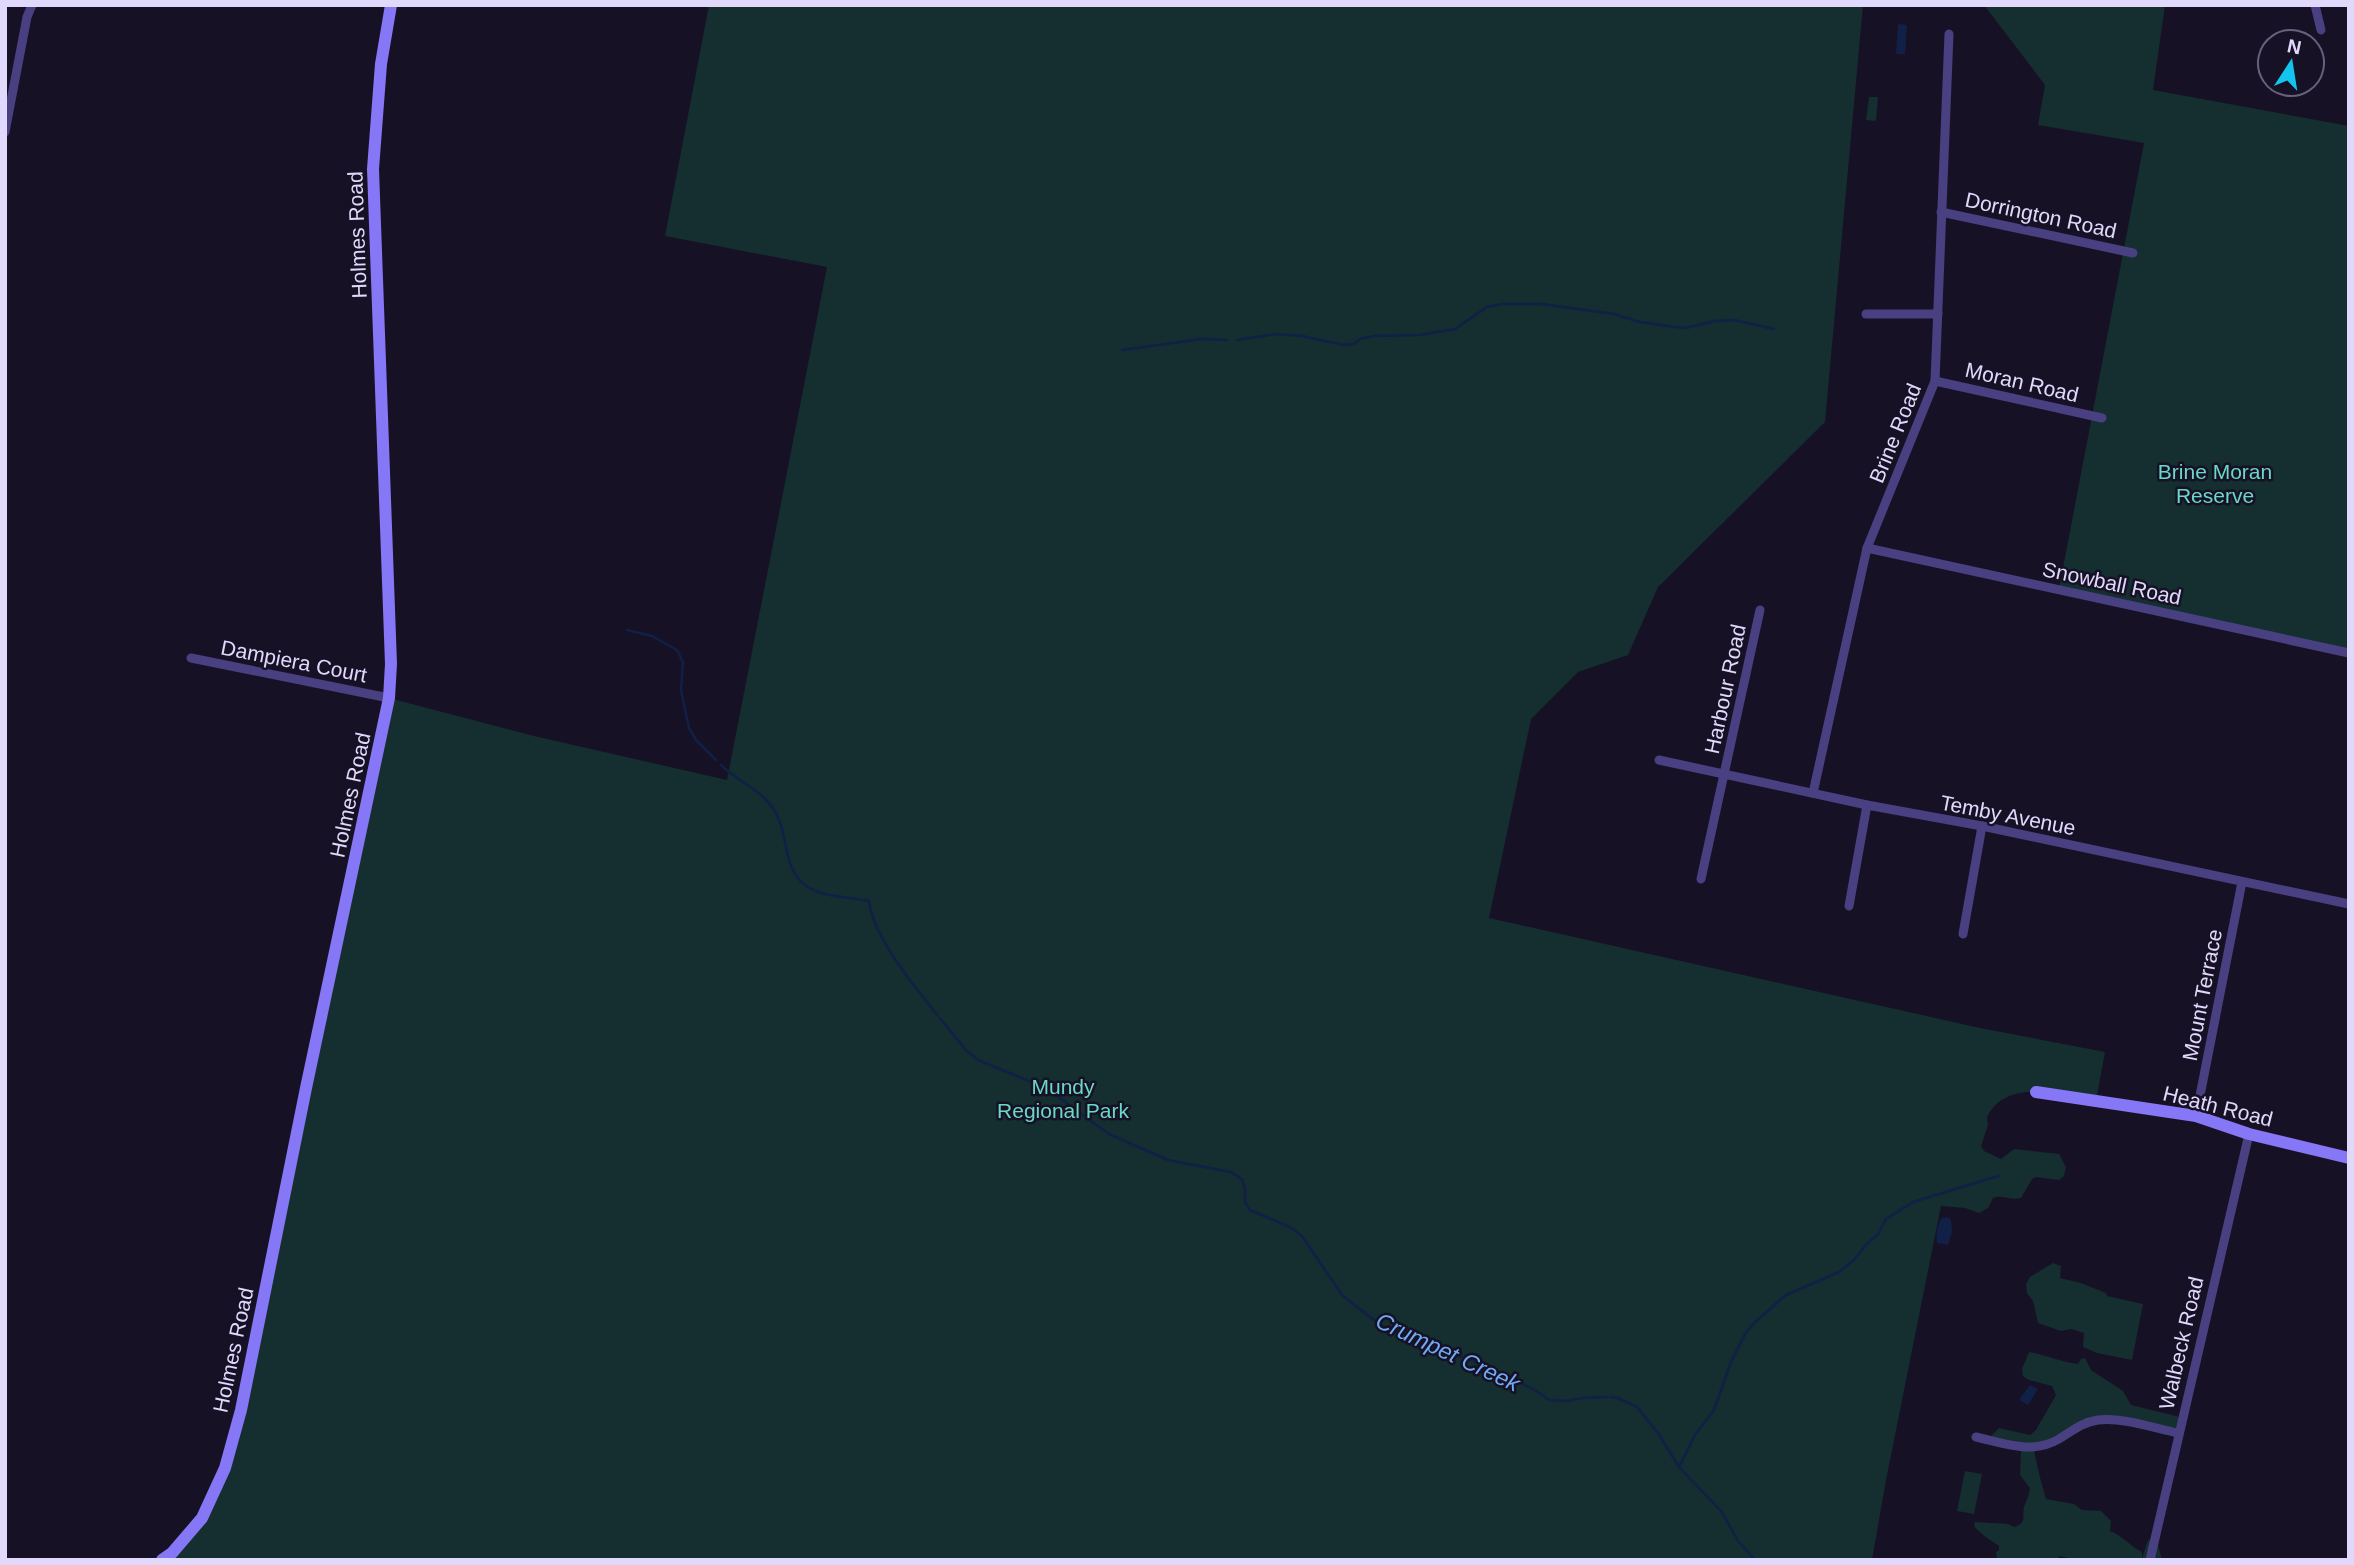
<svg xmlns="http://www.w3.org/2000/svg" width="2354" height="1565" font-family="Arial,sans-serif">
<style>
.green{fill:#152e30}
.water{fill:#102046}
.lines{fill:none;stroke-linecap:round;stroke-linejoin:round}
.stream{stroke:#102046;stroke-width:2.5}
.street{stroke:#484081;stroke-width:9}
.secondary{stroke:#8577f5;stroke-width:12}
.labels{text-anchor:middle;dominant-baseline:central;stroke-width:5;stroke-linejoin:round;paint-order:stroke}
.street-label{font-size:21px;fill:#e0d9fc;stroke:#171126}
.park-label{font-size:21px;fill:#69d8c6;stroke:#171126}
.water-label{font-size:23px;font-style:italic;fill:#6fabf5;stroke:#171126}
</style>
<rect width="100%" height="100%" fill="#171126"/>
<g class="green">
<path d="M709 5H1863L1825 422 1658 587 1628 655 1578 672 1531 719 1489 918 1980 1028 2105 1052 2096 1101C2061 1095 2007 1077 1987 1117L1988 1125 1981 1146 1984 1151 2001 1159 2014 1149 2059 1154 2066 1167 2064 1176 2059 1180 2036 1177 2032 1179 2021 1198C2011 1201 2001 1194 1993 1198L1988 1208 1979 1213 1965 1208 1941 1206 1886 1480 1872 1560H162L202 1518 225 1468 389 698 534 736 727 780 827 267 665 236Z"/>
<path d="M1984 5H2165L2153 90 2349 126V653L2059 589 2144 143 2038 125 2045 85Z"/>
<path d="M1869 97H1878L1876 121 1866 120Z"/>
<path d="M2053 1263 2061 1266 2060 1278 2081 1283 2106 1293 2107 1296 2143 1304 2132 1360 2097 1353 2083 1347 2084 1333 2071 1329 2061 1331 2038 1323 2033 1301 2027 1293 2026 1284 2030 1277Z"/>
<path d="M2029 1352C2046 1355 2060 1362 2078 1364L2081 1359 2085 1358 2091 1370 2123 1391 2131 1405 2180 1417 2177 1432 2097 1418 2035 1447 1992 1439V1435L1999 1428 2030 1435 2036 1430 2056 1395 2052 1386 2029 1380 2023 1376 2022 1369Z"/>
<path d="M2021 1448 2034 1449C2037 1467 2041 1482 2046 1499L2074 1504 2082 1510 2101 1511 2111 1521 2110 1531C2123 1536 2130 1546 2142 1552V1558L2148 1540 2157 1541 2162 1560H2078L2059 1556 2058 1560H1997L1996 1552 1999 1550V1546C1990 1540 1982 1535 1974 1526L1975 1522 2008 1524 2014 1527C2027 1523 2022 1518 2024 1507 2026 1501 2029 1496 2030 1488L2020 1475Z"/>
<path d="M1965 1471 1982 1474 1974 1514 1957 1511Z"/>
</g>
<g class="water">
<path d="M1898 24 1907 25 1905 54H1896Z"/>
<path d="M1947 1217 1951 1219 1952 1232 1948 1245 1937 1243C1936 1234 1937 1225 1942 1218Z"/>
<path d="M2030 1385 2038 1389 2028 1405 2019 1400Z"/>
</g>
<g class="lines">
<g class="stream">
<path d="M1237 340 1277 334 1302 336 1344 345 1354 344 1360 339 1374 336 1419 335 1455 329 1487 307 1502 304H1542L1614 314 1640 322 1676 327 1686 328 1715 321 1734 320 1774 329"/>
<path d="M1122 350 1201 339 1227 340"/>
<path d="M627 630 652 636 677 650 683 662 681 690 689 728 696 740 716 760"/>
<path d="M721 765C737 781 762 790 774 810 783 824 784 840 788 856 798 899 832 894 869 901 873 937 915 987 937 1015"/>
<path d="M940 1018 965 1049 978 1060 1046 1088 1109 1134 1168 1160 1231 1172 1242 1179 1245 1189V1202L1250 1210 1290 1227 1302 1236 1342 1295 1383 1327 1416 1341 1482 1364 1535 1390 1549 1400 1566 1401 1584 1398 1607 1397"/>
<path d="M1610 1397 1618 1398 1637 1407 1658 1433 1679 1467 1721 1511 1738 1541 1755 1560"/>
<path d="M1679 1467 1695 1435 1714 1410 1731 1362 1745 1334 1754 1323 1786 1295 1839 1272 1854 1260 1866 1245 1878 1234 1886 1219 1913 1202 1998 1176"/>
</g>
<g class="street">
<path d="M2315 5 2321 30"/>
<path d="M5 132 27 17 32 5"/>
<path d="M1941 212 2133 253"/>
<path d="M1866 314H1938"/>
<path d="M1935 381 2102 418"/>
<path d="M1867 548 2349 653"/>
<path d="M191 658 389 698"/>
<path d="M1659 760 1867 805 1982 826 2349 904"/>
<path d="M1813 793 1867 548 1935 381 1949 34"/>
<path d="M1701 879 1760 610"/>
<path d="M1849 906 1867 805"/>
<path d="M1963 934 1982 826"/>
<path d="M2196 1116 2242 882"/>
<path d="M1976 1437C2004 1443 2032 1455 2059 1439 2072 1431 2083 1422 2098 1420 2123 1417 2153 1428 2178 1433"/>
<path d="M2150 1560 2249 1134"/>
</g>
<g class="secondary">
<path d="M2036 1092 2196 1116 2249 1134 2349 1158"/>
<path d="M162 1560 172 1553 202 1518 225 1468 241 1410 306 1088 389 698 391 664 373 169 381 64 391 5"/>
</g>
</g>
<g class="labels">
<g class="street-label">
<text transform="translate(2041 215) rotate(12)">Dorrington Road</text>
<text transform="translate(357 235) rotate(-92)">Holmes Road</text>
<text transform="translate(2022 382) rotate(13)">Moran Road</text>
<text transform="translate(1895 433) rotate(-68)">Brine Road</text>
<text transform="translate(2112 583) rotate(12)">Snowball Road</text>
<text transform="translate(294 661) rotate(11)">Dampiera Court</text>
<text transform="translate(1725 689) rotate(-78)">Harbour Road</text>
<text transform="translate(350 795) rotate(-78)">Holmes Road</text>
<text transform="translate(2008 815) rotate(11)">Temby Avenue</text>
<text transform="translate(2202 995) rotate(-79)">Mount Terrace</text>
<text transform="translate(2218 1106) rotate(14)">Heath Road</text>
<text transform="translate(2181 1343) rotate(-77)">Walbeck Road</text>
<text transform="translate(233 1350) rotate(-78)">Holmes Road</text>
</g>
<g class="park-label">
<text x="2215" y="471">Brine Moran<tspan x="2215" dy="24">Reserve</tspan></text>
<text x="1063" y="1086">Mundy<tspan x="1063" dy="24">Regional Park</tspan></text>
</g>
<g class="water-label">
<text transform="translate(1448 1352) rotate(25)">Crumpet Creek</text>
</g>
</g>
<rect width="2354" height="1565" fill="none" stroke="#e0d9fc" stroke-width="14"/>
<g transform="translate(2291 63) rotate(12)"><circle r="33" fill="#171126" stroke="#67617c" stroke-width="2"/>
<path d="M0-5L12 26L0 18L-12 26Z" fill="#13c5ee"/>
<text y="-10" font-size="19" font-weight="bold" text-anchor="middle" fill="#e0d9fc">N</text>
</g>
</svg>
